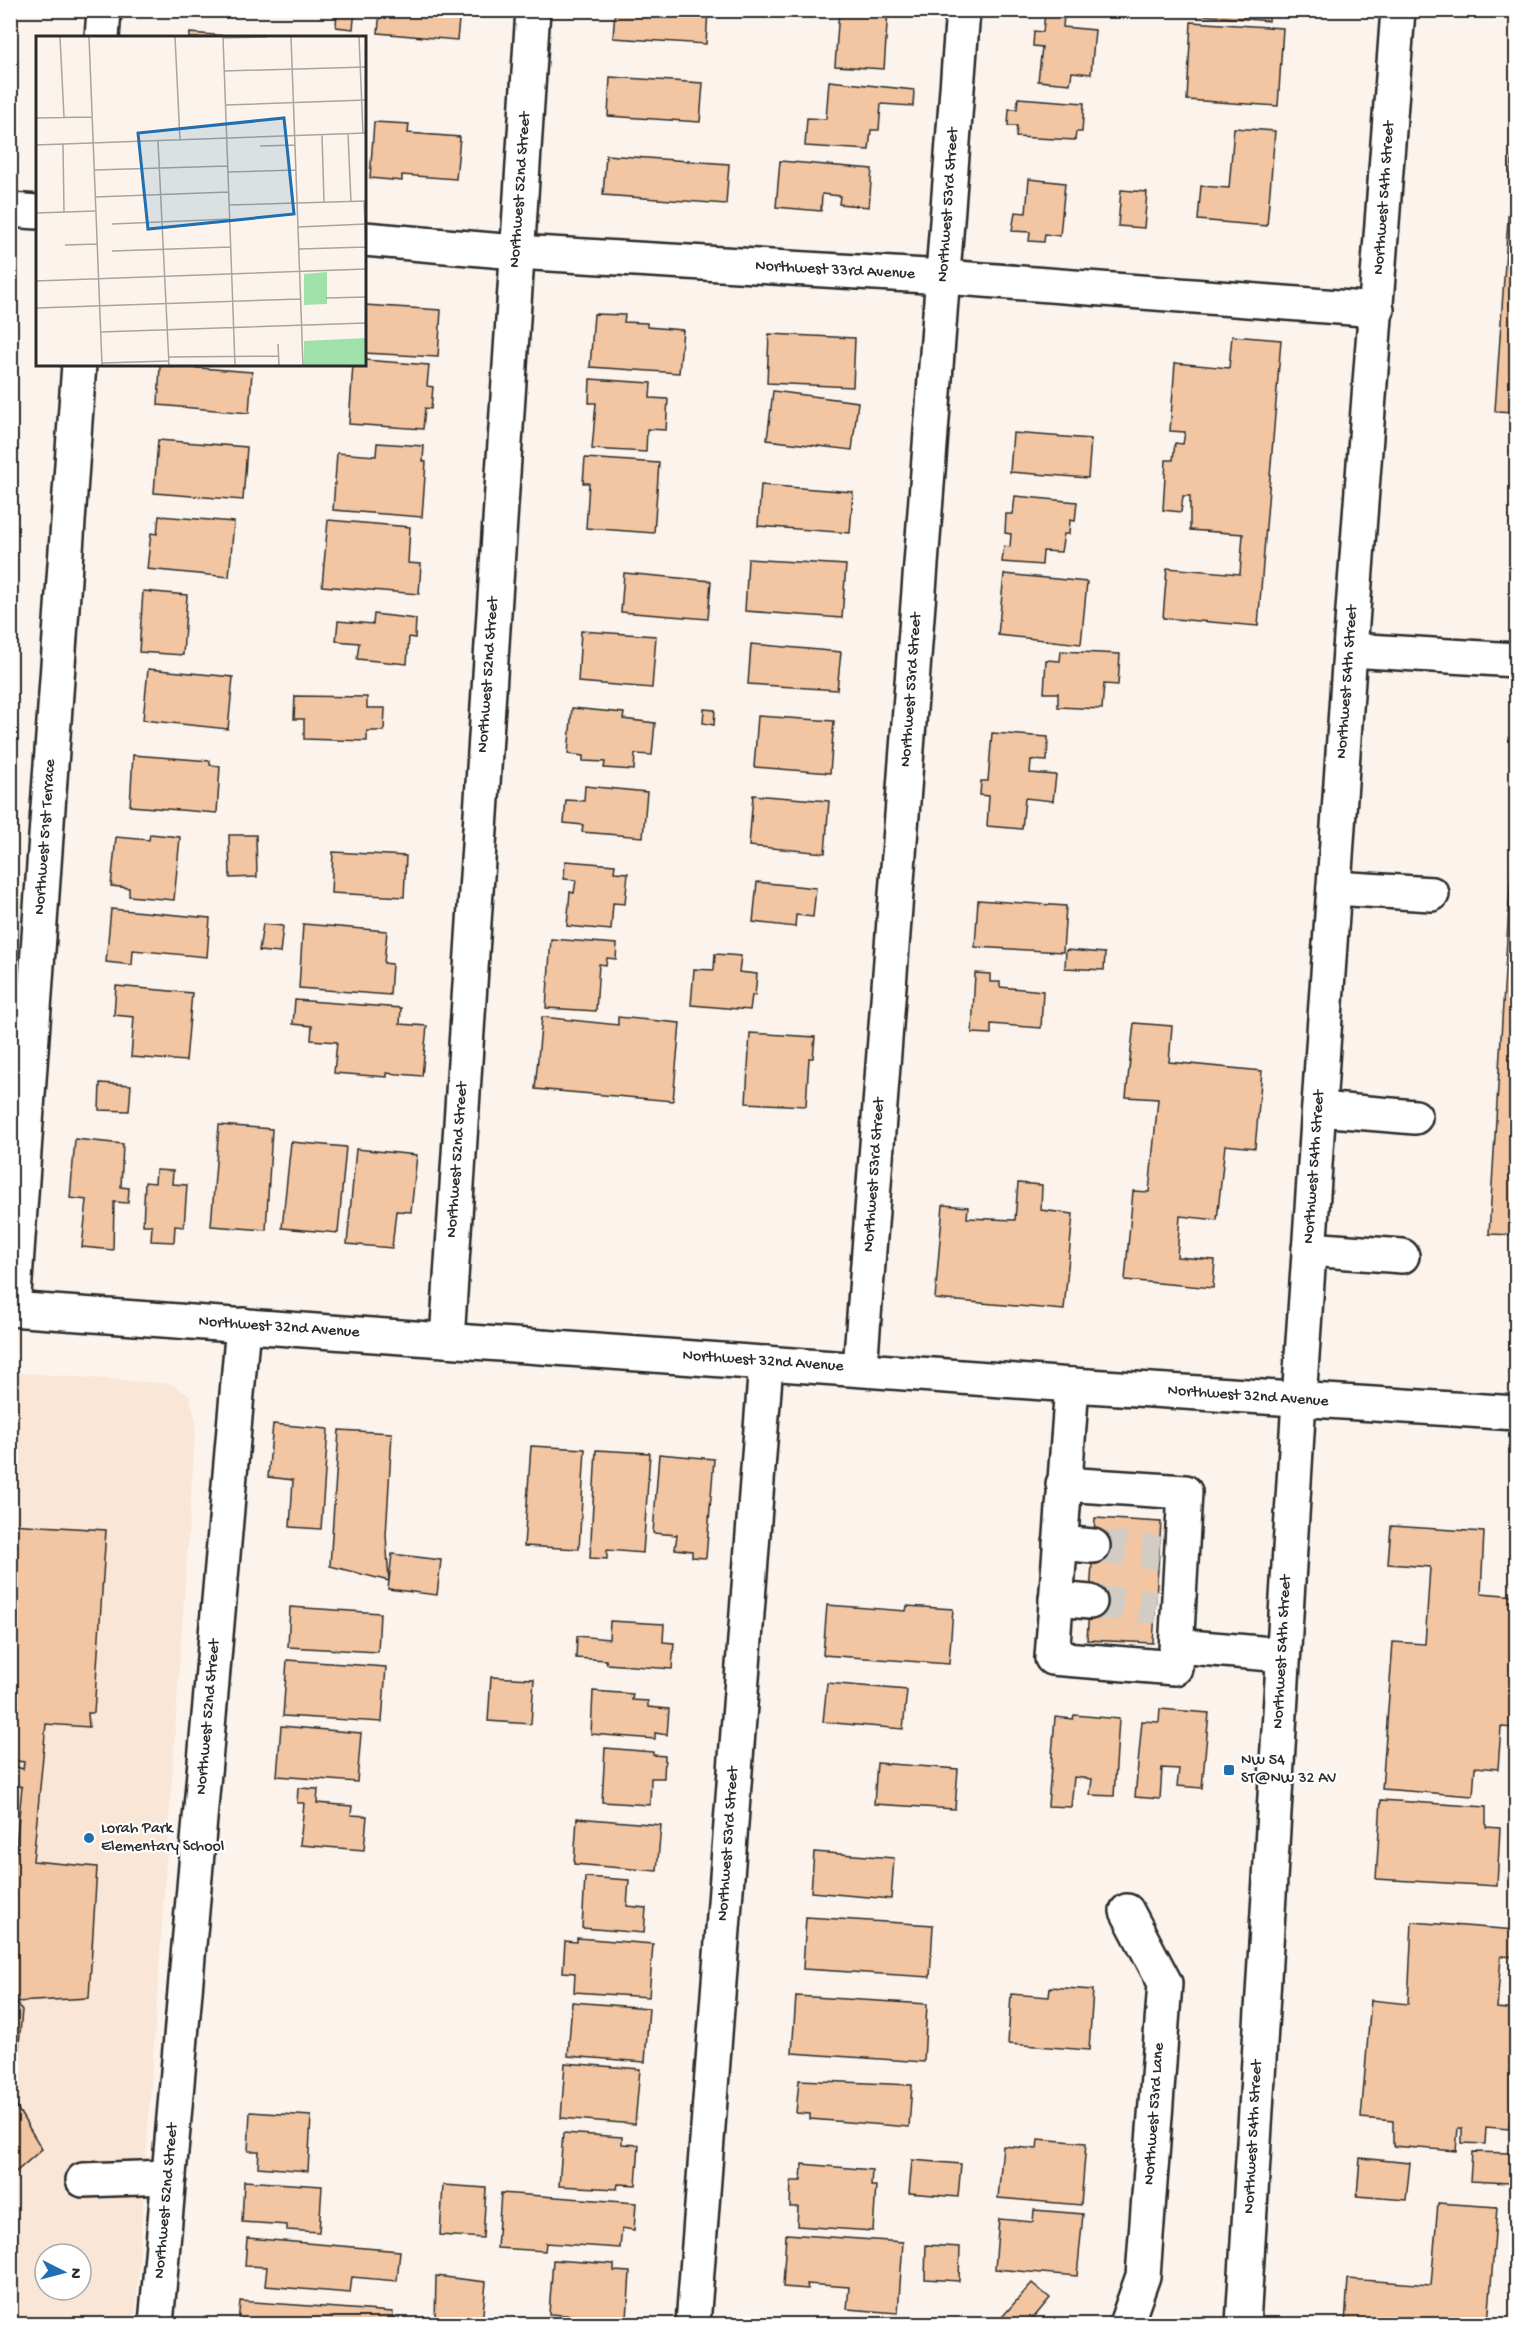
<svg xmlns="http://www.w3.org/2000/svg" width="1527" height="2335" font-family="'Gochi Hand',sans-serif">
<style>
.built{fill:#f9e6d6;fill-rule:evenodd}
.building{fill:#f2c6a2;stroke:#2b2b2b;stroke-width:1.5}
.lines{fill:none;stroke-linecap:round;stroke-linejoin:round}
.minor-tunnel{stroke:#d2ccc5;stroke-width:33;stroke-dasharray:33 16;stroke-linecap:butt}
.minor-casing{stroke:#2b2b2b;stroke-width:38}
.major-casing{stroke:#2b2b2b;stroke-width:38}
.minor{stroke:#fff;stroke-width:33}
.major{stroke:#fff;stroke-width:33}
.poi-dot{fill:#1f6fb2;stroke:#fff;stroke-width:2}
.labels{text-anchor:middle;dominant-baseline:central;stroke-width:4.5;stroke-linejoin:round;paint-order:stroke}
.street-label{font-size:16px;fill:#2b2b2b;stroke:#fff}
.poi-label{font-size:16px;fill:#2b2b2b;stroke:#fff;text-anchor:start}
.inset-road{fill:none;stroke:#a8a49f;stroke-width:1.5}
.view{fill:#1f6fb2;fill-opacity:0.15;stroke:#1f6fb2;stroke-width:3}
.inset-edge{fill:none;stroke:#2b2b2b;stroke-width:3}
</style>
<rect width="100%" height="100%" fill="#fcf4ec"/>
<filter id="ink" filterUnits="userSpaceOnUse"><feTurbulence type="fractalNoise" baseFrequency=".0167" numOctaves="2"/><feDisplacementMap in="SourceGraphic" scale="12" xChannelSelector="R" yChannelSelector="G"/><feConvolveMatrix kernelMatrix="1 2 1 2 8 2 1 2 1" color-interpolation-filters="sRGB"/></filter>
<g filter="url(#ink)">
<path class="built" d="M10 1372 172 1384 190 1396 196 1422 135 2324H11ZM45 2254H81V2290H45Z"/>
<g class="building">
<path d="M337 10H355L353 29 336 27Z"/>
<path d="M380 10H460L457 40 378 33Z"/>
<path d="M615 10H708L706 44 613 38Z"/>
<path d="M839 10H888L884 69 835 66Z"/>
<path d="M1201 10H1269V21L1200 15Z"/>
<path d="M1045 13 1064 15 1063 27 1095 30 1091 74 1072 72 1070 84 1038 81 1042 47 1033 46 1034 31 1043 32Z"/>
<path d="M1191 22 1283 28 1278 106 1187 100Z"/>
<path d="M190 33 226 36V38H189Z"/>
<path d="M610 77 703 83 700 122 608 116Z"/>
<path d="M829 81 914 90 913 106 881 104 879 130H871L869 150 805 146 807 118 826 119Z"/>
<path d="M1018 98 1084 103 1082 132H1076L1075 140 1016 137 1017 126H1008L1009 109H1017Z"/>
<path d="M10 100 18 101 14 143 10 142Z"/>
<path d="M1516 101V412L1495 411Z"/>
<path d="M374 122 409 124 408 133 460 137 456 179 402 175V181L370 178Z"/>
<path d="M1234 128 1275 131 1267 226 1198 220 1201 186 1229 188Z"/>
<path d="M606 155 729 164 726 204 603 195Z"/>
<path d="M780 161 872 169 869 207 839 204 840 196 822 194 821 211 776 207Z"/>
<path d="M1029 179 1065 183 1060 236 1045 234 1044 242 1029 241 1030 232 1012 231 1015 212 1026 213Z"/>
<path d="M1121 190 1147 192 1144 228 1118 226Z"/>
<path d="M364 305 441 310 438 357 364 353Z"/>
<path d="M594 314 625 315 624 322 647 323V327L683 330 679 373 590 367Z"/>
<path d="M769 334 855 338 853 387 767 383Z"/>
<path d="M1232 336 1281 340 1258 626 1163 618 1167 568 1240 574 1243 534 1190 530V496H1183L1181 512 1163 510 1166 460H1173L1175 443 1183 444 1185 432 1170 431 1175 363 1229 368Z"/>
<path d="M364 360 429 365 427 386 433 387 431 409 425 408 423 429 349 424 353 364H364Z"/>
<path d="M160 365 252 372 249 413 158 405Z"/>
<path d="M590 379 651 383 650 398 668 399 666 430 647 429 646 452 592 449 596 403H589Z"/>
<path d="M773 391 858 402 852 450 767 440Z"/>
<path d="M1013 433 1091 439 1088 478 1010 472Z"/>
<path d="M158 440 247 447 243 500 154 493Z"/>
<path d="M377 443 424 446 423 461 426 462 422 517 333 510 337 453 376 456Z"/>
<path d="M585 458 659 463 654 533 586 528 589 483H583Z"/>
<path d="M761 485 853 492 850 533 758 526Z"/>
<path d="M1015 496 1077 502 1075 521 1070 520 1069 534H1064L1061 552 1043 551 1042 565 1002 562 1004 546 1010 547 1011 534 1005 533 1006 514H1013Z"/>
<path d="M159 516 234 522 229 577 147 569 151 533 157 534Z"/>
<path d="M328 520 410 527 408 563 421 564 419 594 322 586Z"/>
<path d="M748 559 846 565 842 618 745 611Z"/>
<path d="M624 573 711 581 708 619 621 612Z"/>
<path d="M1004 574 1087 582 1081 644 998 635Z"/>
<path d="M143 591 187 595 183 655 139 652Z"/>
<path d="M374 614 416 619 415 638 409 637 407 664 357 659 359 643 336 641 338 621 373 624Z"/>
<path d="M581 631 656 636 652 688 578 682Z"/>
<path d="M751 644 841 652 837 690 748 684Z"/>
<path d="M1061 651 1120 654 1118 685 1104 684 1102 709 1058 707V693H1044L1046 660 1060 661Z"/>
<path d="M148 669 233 677 228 729 143 720Z"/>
<path d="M295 696 367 697V708H385L384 731H367V741L304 739V719H294Z"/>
<path d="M572 708 624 713 623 719 655 723 652 755 635 754 634 770 604 768 605 762 583 761V756L568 754Z"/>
<path d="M704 709 715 710 714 725 703 723Z"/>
<path d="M758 716 834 721 830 773 754 767Z"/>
<path d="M992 733 1048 737 1047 761 1031 760 1030 773 1056 775 1053 801 1025 798 1022 829 987 826 989 796 980 795 981 781H988Z"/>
<path d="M133 755 210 761V765L220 766 217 813 130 806Z"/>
<path d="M585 786 647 792 643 837 582 832 583 825 564 823 566 800 584 801Z"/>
<path d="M1516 791V1235L1489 1234Z"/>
<path d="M753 795 829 801 825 853 749 846Z"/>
<path d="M150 834 180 837 174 900 129 896V888L111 886 116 837 149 840Z"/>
<path d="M229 835H256L257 877 230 878Z"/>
<path d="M333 852 406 856 404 897 331 893Z"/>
<path d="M565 861 615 865 614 872 628 873 625 904 613 903 611 930 567 926 570 892 574 893 576 880 564 879Z"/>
<path d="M757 882 816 888 813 917 796 915 795 927 753 922Z"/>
<path d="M978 900 1066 906 1063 952 975 947Z"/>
<path d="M111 909 210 918 207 957 133 950 132 965 106 962Z"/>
<path d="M263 924 283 926 280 953 259 951Z"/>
<path d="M303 924 387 931 384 963 392 964 390 995 299 988Z"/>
<path d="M551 939 617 944 616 959 607 958 606 965 599 964 596 1011 546 1008Z"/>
<path d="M1066 950 1105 953 1104 970 1065 968Z"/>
<path d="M715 954 741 956 739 972 757 974 755 996 752 995 750 1010 691 1005 694 969 714 970Z"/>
<path d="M975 973 990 974V982H1000V987L1043 991 1041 1028 991 1024V1034L972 1033Z"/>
<path d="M116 986 192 993 186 1061 131 1057 134 1017 114 1015Z"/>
<path d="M295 1000 401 1008 400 1024 427 1026 422 1076 387 1073V1077L334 1073 337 1042 311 1040 312 1026 293 1024Z"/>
<path d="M542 1017 618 1025V1017L680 1023 673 1101 535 1089Z"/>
<path d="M1134 1023 1172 1026 1169 1062 1262 1071 1255 1148 1225 1145 1217 1220 1180 1216 1177 1257 1215 1260 1213 1288 1125 1280 1133 1191 1149 1192 1158 1099 1126 1097Z"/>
<path d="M750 1033 815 1037 813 1058H809L806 1106 746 1103Z"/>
<path d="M100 1083 131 1085 129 1111 99 1110Z"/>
<path d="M219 1125 272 1129 266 1230 211 1226Z"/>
<path d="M75 1139 123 1144 121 1187 129 1188 128 1203 114 1202 113 1250 82 1247 87 1200 70 1198Z"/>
<path d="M291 1142 346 1147 338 1233 282 1228Z"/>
<path d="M356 1149 417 1155 411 1212 396 1211 392 1248 347 1244Z"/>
<path d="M156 1170 173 1171 172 1184 187 1185 184 1227 175 1226 174 1242 151 1241 152 1225H143L145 1182 155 1183Z"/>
<path d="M1018 1183 1042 1185 1041 1210 1073 1214 1064 1310 935 1299 943 1205 968 1207 967 1218 1015 1220Z"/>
<path d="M273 1424 328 1429 321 1529 290 1527 293 1480 268 1477Z"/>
<path d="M339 1430 392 1433 386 1535 389 1581 330 1566Z"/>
<path d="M531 1446 585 1449 579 1549 524 1546Z"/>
<path d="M596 1450 650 1453 643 1553 607 1550V1559L590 1558Z"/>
<path d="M659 1454 714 1459 706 1558 692 1557V1551L675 1549 677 1535 653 1533Z"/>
<path d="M1095 1518 1161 1522 1153 1643 1087 1640Z"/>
<path d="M10 1524 106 1530 94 1713H88L89 1727 46 1724 33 1861 97 1867 89 1998 16 2002 22 2010 17 2068 10 2074V1905L22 1787 10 1782V1765L23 1769 24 1762 10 1760Z"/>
<path d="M1391 1526 1484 1532 1481 1593 1516 1596V1728L1501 1727 1498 1769 1475 1767 1473 1796 1382 1789 1393 1642 1425 1644 1430 1567 1388 1564Z"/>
<path d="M392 1554 441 1560 437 1595 388 1589Z"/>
<path d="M827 1605 906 1611 907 1606 953 1609 949 1664 823 1655Z"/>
<path d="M290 1607 380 1613 378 1652 288 1647Z"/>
<path d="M610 1621 664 1624 663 1642 674 1643 672 1669 607 1664 606 1660 576 1658 577 1636 609 1639Z"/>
<path d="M287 1660 386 1667 382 1722 283 1716Z"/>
<path d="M491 1677 534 1679 531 1724 488 1721Z"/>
<path d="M827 1683 907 1690 903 1729 823 1722Z"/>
<path d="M593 1691 633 1694 632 1700 648 1701V1707L669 1709 667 1735 655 1733V1739L591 1734Z"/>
<path d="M1160 1709 1209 1713 1202 1788 1177 1786 1179 1769 1162 1768 1160 1799 1135 1797 1142 1721 1159 1722Z"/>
<path d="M1074 1715 1119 1719 1114 1796 1090 1795 1092 1779 1074 1777 1071 1807 1048 1806 1055 1717 1073 1719Z"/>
<path d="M281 1726 361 1733 357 1782 277 1776Z"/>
<path d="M605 1748 653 1752V1755L665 1756 664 1778H651L650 1805 602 1802Z"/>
<path d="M877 1763 958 1769 955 1809 874 1804Z"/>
<path d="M298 1788 318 1789 317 1803 352 1806 351 1815 367 1816 364 1850 300 1845 304 1803H297Z"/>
<path d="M1381 1800 1486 1807V1827L1500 1828 1497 1886 1376 1879Z"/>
<path d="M577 1818 661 1825 657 1871 574 1864Z"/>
<path d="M814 1852 894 1858 891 1899 811 1892Z"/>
<path d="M585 1877 629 1880 627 1906 646 1908 644 1933 582 1928Z"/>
<path d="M806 1917 933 1925 930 1977 803 1969Z"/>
<path d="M1412 1922 1516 1930V1957L1501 1956 1497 2008 1516 2010V2046L1509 2129 1486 2127 1485 2144 1462 2143V2128H1458L1456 2151 1393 2146V2121L1361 2118 1371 2000 1408 2004Z"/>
<path d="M577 1938 653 1944 649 1997 574 1992 575 1973 563 1972 565 1941 577 1942Z"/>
<path d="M1050 1987 1093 1990 1089 2050 1008 2044 1011 1994 1049 1997Z"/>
<path d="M796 1996 927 2004 924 2062 792 2053Z"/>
<path d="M572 2002 649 2008 645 2062 568 2056Z"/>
<path d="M565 2063 640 2069 635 2124 561 2118Z"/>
<path d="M799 2080 912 2085 909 2127 810 2119V2114L796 2113Z"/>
<path d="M10 2096 42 2149 10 2177Z"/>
<path d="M250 2112 311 2116 308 2171 258 2167 259 2151H248Z"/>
<path d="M563 2133 622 2137V2144L639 2145 636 2185 618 2184 617 2189 559 2186Z"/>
<path d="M1038 2139 1086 2143 1081 2205 998 2198 1003 2146 1037 2149Z"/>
<path d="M1472 2152 1511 2153 1509 2183 1470 2181Z"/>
<path d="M1360 2158 1410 2163 1406 2200 1357 2196Z"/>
<path d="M912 2160 961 2164 958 2197 909 2193Z"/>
<path d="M802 2164 872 2170 871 2186H876L873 2231 797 2226 798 2207H790L791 2181H801Z"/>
<path d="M244 2181 322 2186 319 2232 287 2230V2225L242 2222Z"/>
<path d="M443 2185 486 2188 483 2238 440 2235Z"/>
<path d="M501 2193 636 2203 634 2230 622 2228 620 2248 546 2243 545 2251 497 2248Z"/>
<path d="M1438 2203 1497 2207 1488 2324H1345L1348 2279 1431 2285Z"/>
<path d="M1034 2210 1083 2214 1077 2276 995 2269 999 2219 1033 2222Z"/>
<path d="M786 2234 903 2242 898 2313 847 2309 849 2287 807 2284 808 2289 783 2287Z"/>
<path d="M247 2238 400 2251 397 2281 352 2277 350 2293 265 2286 267 2267 245 2266Z"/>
<path d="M926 2245 960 2247 959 2281 925 2279Z"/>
<path d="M553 2260 614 2264V2271L630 2272 627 2319 549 2314Z"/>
<path d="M436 2276 486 2282 482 2324H435Z"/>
<path d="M1032 2283 1050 2298 1030 2322 1034 2324H996Z"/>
<path d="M240 2301 393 2312 392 2324H238Z"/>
<path d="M865 2319 920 2322V2324H864Z"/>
</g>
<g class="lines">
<g class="minor-tunnel">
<path d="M1093 1546 1159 1553"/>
<path d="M1090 1602 1156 1607"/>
</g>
<g class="minor-casing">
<g id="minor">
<path d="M102 38 104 10"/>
<path d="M10 210 38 212"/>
<path d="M364 239 516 252 944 277 1377 310"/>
<path d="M1350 650 1516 660"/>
<path d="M1334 888 1432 894"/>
<path d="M1319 1109 1415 1117"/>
<path d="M1309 1249 1402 1256"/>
<path d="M13 1309 79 364"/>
<path d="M447 1340 533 10"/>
<path d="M860 1369 963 10"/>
<path d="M1063 1484 1185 1492 1175 1668 1052 1658 1072 1385"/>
<path d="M1060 1543 1093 1546"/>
<path d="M1056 1599 1090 1602"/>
<path d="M1177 1646 1283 1655"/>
<path d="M83 2180 169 2177"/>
<path d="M156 2324 243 1325"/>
<path d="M693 2324 766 1363"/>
<path d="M1126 2324 1143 2276 1165 1983 1127 1911"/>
</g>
</g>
<g class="major-casing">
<g id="major">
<path d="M10 1309 1072 1385 1516 1413"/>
<path d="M1243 2324 1299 1400 1350 650 1398 10"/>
</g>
</g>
<use href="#minor" class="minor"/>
<use href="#major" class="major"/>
</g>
</g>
<g class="poi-dot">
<rect x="1223" y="1764" width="12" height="12" rx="3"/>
<circle cx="89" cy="1838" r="6"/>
</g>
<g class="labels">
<g class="street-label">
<text transform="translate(521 190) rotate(-86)">Northwest 52nd Street</text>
<text transform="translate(1385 198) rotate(-86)">Northwest 54th Street</text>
<text transform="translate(949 205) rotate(-86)">Northwest 53rd Street</text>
<text transform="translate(835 271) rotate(3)">Northwest 33rd Avenue</text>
<text transform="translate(489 675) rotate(-86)">Northwest 52nd Street</text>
<text transform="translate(1348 682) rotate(-86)">Northwest 54th Street</text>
<text transform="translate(912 690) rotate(-86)">Northwest 53rd Street</text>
<text transform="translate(46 837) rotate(-86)">Northwest 51st Terrace</text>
<text transform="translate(458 1160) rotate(-86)">Northwest 52nd Street</text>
<text transform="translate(1315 1167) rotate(-86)">Northwest 54th Street</text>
<text transform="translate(875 1175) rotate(-86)">Northwest 53rd Street</text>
<text transform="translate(279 1328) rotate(4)">Northwest 32nd Avenue</text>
<text transform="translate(763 1362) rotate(4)">Northwest 32nd Avenue</text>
<text transform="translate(1248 1397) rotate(4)">Northwest 32nd Avenue</text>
<text transform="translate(1283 1652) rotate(-87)">Northwest 54th Street</text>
<text transform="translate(209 1717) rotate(-85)">Northwest 52nd Street</text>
<text transform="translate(729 1844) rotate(-86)">Northwest 53rd Street</text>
<text transform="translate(1155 2114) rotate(-86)">Northwest 53rd Lane</text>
<text transform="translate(1254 2137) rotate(-87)">Northwest 54th Street</text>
<text transform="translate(167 2201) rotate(-85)">Northwest 52nd Street</text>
</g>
<g class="poi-label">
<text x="1241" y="1761">NW 54<tspan x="1241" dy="18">ST@NW 32 AV</tspan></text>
<text x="101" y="1829">Lorah Park<tspan x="101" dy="18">Elementary School</tspan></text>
</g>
</g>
<g transform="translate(36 36)">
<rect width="330" height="330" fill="#fcf4ec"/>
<path d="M291 236V268L268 269V238ZM330 302V329H268V305Z" fill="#a0e1ab"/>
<path class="inset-road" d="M24 1 28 81M53 1 66 329M139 1 144 104M187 1 199 329M255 1 267 329M323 1 327 97M187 2 231 1M188 35 330 31M190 69 330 64M0 82 56 81M312 98 315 166M286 99 288 166M122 105 133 329M27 108 28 176M0 109 330 97M224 110 259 109M58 134 192 130M192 136 260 134M59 161 193 156M328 165 330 216M193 169 330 165M0 177 59 175M76 188 194 183M262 191 330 188M29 209 61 208M263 213 330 211M76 215 195 211M0 245 330 233M290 262 330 261M0 272 264 263M64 296 330 287M242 308 243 329M132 321 243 320M66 327 132 325"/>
<path class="view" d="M248 82 258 178 112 193 102 97Z"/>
<rect width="330" height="330" class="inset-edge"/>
</g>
<rect width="1527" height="2335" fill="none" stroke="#fff" stroke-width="36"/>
<rect x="18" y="18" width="1491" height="2299" fill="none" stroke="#2b2b2b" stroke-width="2" filter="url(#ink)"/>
<g transform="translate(63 2272) rotate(96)"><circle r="28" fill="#ffffff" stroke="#aaaaaa" stroke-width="1.5"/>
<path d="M0-4.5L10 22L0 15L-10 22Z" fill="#1f6fb2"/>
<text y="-9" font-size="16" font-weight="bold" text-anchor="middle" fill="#2b2b2b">N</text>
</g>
</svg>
